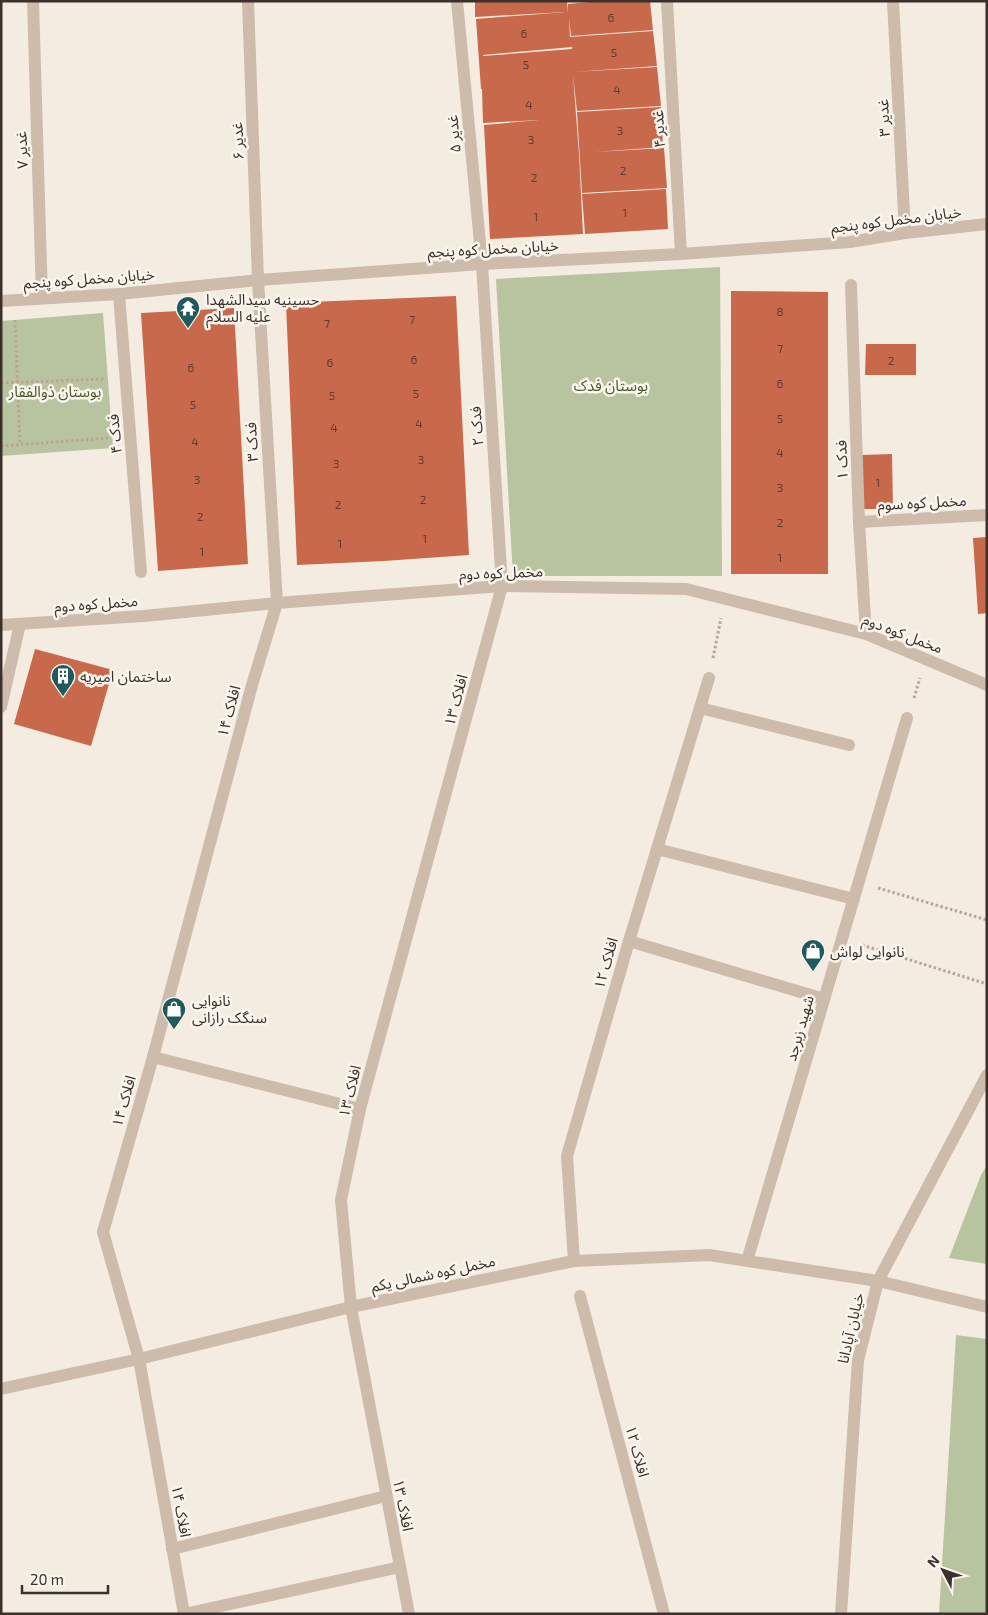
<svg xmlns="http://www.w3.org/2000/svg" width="988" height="1615" font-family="'Exo 2','Noto Sans Arabic',sans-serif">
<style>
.green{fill:#b8c4a0}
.building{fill:#c8694b;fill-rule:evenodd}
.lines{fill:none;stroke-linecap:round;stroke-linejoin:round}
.path{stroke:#b9a596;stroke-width:3;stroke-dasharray:2.5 2.5;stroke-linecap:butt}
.minor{stroke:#cdbbac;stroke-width:12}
.labels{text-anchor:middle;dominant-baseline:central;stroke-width:5;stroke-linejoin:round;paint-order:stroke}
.number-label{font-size:12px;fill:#5e3e33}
.street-label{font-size:15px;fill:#3b302b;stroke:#fbf5ee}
.poi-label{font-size:15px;fill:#3b302b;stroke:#fbf5ee;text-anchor:start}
.park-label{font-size:15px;fill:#4a5a2e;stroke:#fbf5ee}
</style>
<rect width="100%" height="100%" fill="#f4ebe1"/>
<g class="green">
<path d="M720 267 722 576H513L496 279Z"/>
<path d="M103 313 113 448 1 456V321Z"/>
<path d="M987 1165V1264L949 1258 981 1175Z"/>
<path d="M956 1335 987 1339V1614H939Z"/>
</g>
<g class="building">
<path d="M475 1H567L568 13V4L600 1H650L653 30 571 36 569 18 570 37 653 31 657 66 573 72 657 67 661 106 577 111 573 75 579 154 583 234 490 239 484 125 539 120 483 123 482 89H481L476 19 566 12 475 17ZM572 47V49L483 56V55Z"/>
<path d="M661 107 663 147 594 152 664 148 667 188 582 193 577 112Z"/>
<path d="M666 189 668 229 585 234 582 194Z"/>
<path d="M731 291 828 292V574H731Z"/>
<path d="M456 296 469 555 384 561 297 565 286 303Z"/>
<path d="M234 308 248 564 158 571 141 313Z"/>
<path d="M866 344H916V375H865Z"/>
<path d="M892 454 893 509H863L862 455Z"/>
<path d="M987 537V613L978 614 973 538Z"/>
<path d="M35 649 113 670 91 746 14 724Z"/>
</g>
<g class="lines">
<g class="path">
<path d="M15 320 20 444"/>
<path d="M1 383 106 379"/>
<path d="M1 446 110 438"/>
<path d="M713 658 721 618"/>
<path d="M914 698 920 678"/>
<path d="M878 888 987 920"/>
<path d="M862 945 987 984"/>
</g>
<g class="minor">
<path d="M33 1 42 298"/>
<path d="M667 1 681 254"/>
<path d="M893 1 905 233"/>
<path d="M851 285 859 522 866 634"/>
<path d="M119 294 141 572"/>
<path d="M1 301 119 294 258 280 482 264 681 254 850 242 905 233 987 224"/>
<path d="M859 522 987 515"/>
<path d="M1 625 144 616 277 603 502 586 686 589 866 634 987 685"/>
<path d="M1 707 20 624"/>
<path d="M700 708 849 745"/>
<path d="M657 849 854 899"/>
<path d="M629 941 824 999"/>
<path d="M153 1057 360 1109"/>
<path d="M574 1261 567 1156 629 941 709 678"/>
<path d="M747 1261 907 718"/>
<path d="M580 1296 664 1614"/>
<path d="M1 1389 139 1359 351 1307 574 1261 709 1255 878 1281 987 1307"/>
<path d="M172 1549 386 1496"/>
<path d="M184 1614 139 1359 103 1232 153 1057 252 685 277 603 258 280 248 1"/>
<path d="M184 1614 400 1567"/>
<path d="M409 1614 351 1307 341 1200 360 1109 502 586 482 264 457 1"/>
<path d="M841 1614 858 1360 878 1281 987 1075"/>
</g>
</g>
<defs>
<g id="temple-pin" transform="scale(1.25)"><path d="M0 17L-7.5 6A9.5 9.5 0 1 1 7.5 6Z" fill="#1f5a5e" stroke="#fbf5ee"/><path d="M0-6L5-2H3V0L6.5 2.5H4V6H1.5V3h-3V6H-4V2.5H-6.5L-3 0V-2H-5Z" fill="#fff"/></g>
<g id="building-pin" transform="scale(1.25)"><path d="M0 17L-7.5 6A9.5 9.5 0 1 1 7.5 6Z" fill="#1f5a5e" stroke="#fbf5ee"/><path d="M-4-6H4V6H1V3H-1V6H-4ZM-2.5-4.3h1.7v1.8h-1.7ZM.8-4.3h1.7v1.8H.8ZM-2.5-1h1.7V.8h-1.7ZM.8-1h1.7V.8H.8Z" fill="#fff"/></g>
<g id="shop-pin" transform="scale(1.25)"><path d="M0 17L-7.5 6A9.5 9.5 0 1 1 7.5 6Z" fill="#1f5a5e" stroke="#fbf5ee"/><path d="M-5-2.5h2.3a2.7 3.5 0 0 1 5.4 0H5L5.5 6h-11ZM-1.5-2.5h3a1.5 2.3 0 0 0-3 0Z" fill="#fff"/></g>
</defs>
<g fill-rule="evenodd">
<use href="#temple-pin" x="188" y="308"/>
<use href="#building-pin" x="63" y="676"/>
<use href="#shop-pin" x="813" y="951"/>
<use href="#shop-pin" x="174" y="1009"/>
</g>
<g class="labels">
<g class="number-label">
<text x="611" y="17">6</text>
<text x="524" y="33">6</text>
<text x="614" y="52">5</text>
<text x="526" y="64">5</text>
<text x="617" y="89">4</text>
<text x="529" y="104">4</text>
<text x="620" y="130">3</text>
<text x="531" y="139">3</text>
<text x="623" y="170">2</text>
<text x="534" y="177">2</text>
<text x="625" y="212">1</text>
<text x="536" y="216">1</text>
<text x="780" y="311">8</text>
<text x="412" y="319">7</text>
<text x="327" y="323">7</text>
<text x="780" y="348">7</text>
<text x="414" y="359">6</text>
<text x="891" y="360">2</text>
<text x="330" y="362">6</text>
<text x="191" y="367">6</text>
<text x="780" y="383">6</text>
<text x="416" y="393">5</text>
<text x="332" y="395">5</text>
<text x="193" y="404">5</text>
<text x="780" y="418">5</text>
<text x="419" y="423">4</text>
<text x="334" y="427">4</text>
<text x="195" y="441">4</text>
<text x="780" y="452">4</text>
<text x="421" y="459">3</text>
<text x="336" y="463">3</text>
<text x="197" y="479">3</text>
<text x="878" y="482">1</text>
<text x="780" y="487">3</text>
<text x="423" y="499">2</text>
<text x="338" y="504">2</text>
<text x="200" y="516">2</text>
<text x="780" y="522">2</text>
<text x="425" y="538">1</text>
<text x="340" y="543">1</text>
<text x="202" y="551">1</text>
<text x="780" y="557">1</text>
</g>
<g class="street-label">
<text transform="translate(883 118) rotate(-93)">غدیر ۳</text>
<text transform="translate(658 129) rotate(-93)">غدیر ۴</text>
<text transform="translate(453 134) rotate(-95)">غدیر ۵</text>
<text transform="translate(237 141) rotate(-92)">غدیر ۶</text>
<text transform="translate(21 150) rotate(-92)">غدیر ۷</text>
<text transform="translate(896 219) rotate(-7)">خیابان مخمل کوه پنجم</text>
<text transform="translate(493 248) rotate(-3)">خیابان مخمل کوه پنجم</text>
<text transform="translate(89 278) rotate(-4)">خیابان مخمل کوه پنجم</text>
<text transform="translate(476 426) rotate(-94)">فدک ۲</text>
<text transform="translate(114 434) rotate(-95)">فدک ۴</text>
<text transform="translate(251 442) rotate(-93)">فدک ۳</text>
<text transform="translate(841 460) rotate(-92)">فدک ۱</text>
<text transform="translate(922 502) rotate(-3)">مخمل کوه سوم</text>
<text transform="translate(501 572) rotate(-2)">مخمل کوه دوم</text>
<text transform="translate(96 603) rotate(-4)">مخمل کوه دوم</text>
<text transform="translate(903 633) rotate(21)">مخمل کوه دوم</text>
<text transform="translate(455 700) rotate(-75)">افلاک ۱۳</text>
<text transform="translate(228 711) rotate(-75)">افلاک ۱۴</text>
<text transform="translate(605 963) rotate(-74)">افلاک ۱۲</text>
<text transform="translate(799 1028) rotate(-74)">شهید زبرجد</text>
<text transform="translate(349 1091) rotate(-76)">افلاک ۱۳</text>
<text transform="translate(123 1101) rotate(-74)">افلاک ۱۴</text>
<text transform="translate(433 1273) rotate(-12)">مخمل کوه شمالی‌ یکم</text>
<text transform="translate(850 1328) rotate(-77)">خیابان آپادانا</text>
<text transform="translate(638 1451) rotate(75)">افلاک ۱۲</text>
<text transform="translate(404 1505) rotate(79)">افلاک ۱۳</text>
<text transform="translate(182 1511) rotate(80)">افلاک ۱۴</text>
</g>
<g class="poi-label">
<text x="206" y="299">حسینیه سیدالشهدا<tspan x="206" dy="17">علیه السلام</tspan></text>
<text x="80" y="676">ساختمان امیریه</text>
<text x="830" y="951">نانوایی لواش</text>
<text x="192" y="1000">نانوایی<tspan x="192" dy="17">سنگک رازانی</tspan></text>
</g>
<g class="park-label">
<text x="611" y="385">بوستان فدک</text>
<text x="55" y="391">بوستان ذوالفقار</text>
</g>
</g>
<rect width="988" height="1615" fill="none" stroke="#3b302b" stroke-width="5"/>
<g transform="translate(943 1570) rotate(311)" stroke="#fbf5ee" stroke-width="4" paint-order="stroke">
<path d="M0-4L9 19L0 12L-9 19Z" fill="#3b302b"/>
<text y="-8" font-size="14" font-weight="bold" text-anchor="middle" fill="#3b302b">N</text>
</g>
<path d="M22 1585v8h86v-8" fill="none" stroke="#3b302b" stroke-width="2.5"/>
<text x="30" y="1585" font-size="15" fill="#3b302b" stroke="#fbf5ee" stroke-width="4" paint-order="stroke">20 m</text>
</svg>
